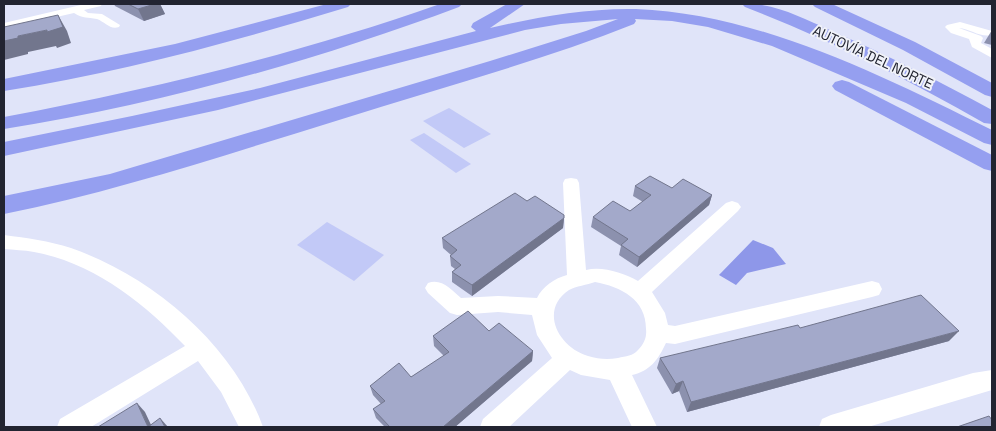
<svg xmlns="http://www.w3.org/2000/svg" width="996" height="431" font-family="'Space Grotesk',sans-serif">
<style>
.green{fill:#c2c9f7}
.water{fill:#8e97e9}
.lines{fill:none;stroke-linecap:round;stroke-linejoin:round}
.minor{fill:#fff;fill-rule:evenodd}
.highway{fill:#959ff0;fill-rule:evenodd}
.wall{fill:#8c91ae}
.shaded-wall{fill:#72768d}
.building{fill:#a3a9ca;stroke:#72768d}
.labels{text-anchor:middle;dominant-baseline:central;stroke-width:4;stroke-linejoin:round;paint-order:stroke}
.far-street-label{font-size:14px;fill:#222431;stroke:#f0f2f9}
</style>
<rect width="100%" height="100%" fill="#e0e4f9"/>
<g class="green">
<path d="M449 108 491 134 464 148 423 121Z"/>
<path d="M424 133 471 164 456 173 410 140Z"/>
<path d="M327 222 384 255 354 281 297 245Z"/>
</g>
<path class="water" d="M753 240 773 248 786 264 747 273 736 285 719 275Z"/>
<g class="lines">
<g class="minor">
<path d="M85 4H102L101 6 84 10 88 13 102 14 120 25 119 27C110 30 105 22 97 19 87 17 84 19 74 13L4 29V23Z"/>
<path d="M960 22 992 31V35C981 38 970 29 959 28L981 36 983 38 981 43 992 49V58L972 47 969 39 951 33 945 27 947 25Z"/>
<path d="M571 178 577 179 579 183 586 270C603 266 623 273 638 281L726 203 732 201 738 203 741 207 738 211 652 292 665 313 668 325 675 326 872 281 879 283 882 289 879 295 872 297 675 344 666 343C658 360 650 371 632 375L657 427H632L610 380 581 375 570 370 509 427H480L483 419 552 358 537 335 532 315 498 312 457 315 450 313 428 293 425 288 428 283C442 278 451 290 461 298L498 296 537 298C542 287 555 278 567 275L563 183 565 179ZM595 282C621 287 646 299 646 329 647 337 644 344 638 350 633 356 626 356 618 358 607 360 598 359 588 356 558 347 539 310 569 290 576 286 587 285 595 282Z"/>
<path d="M4 235C27 238 49 241 71 248 153 277 233 344 263 427H239L221 392 198 361 91 427H57L60 419 185 346C144 303 94 263 34 252 24 250 14 250 4 249Z"/>
<path d="M992 370V390L868 427H819L822 419 831 415 973 373Z"/>
</g>
<g class="highway">
<path d="M327 4H351L348 7C236 41 120 73 4 91V79L175 44Z"/>
<path d="M440 4H462L459 7C315 61 156 105 4 129V117C152 89 298 54 440 4Z"/>
<path d="M507 4H525L490 28C538 17 587 8 636 9 761 14 882 76 992 130V145L984 143 906 103 772 46 708 27 672 21 635 19 636 21 634 24C538 62 437 89 339 120 228 154 118 191 4 214V196L110 174 490 61 586 31 618 19 561 24 525 30 218 110 4 156V142L132 116 260 88 476 31 471 27 473 23Z"/>
<path d="M742 4C773 2 802 18 830 30 885 54 939 81 992 110V124L984 123C907 79 828 39 745 7Z"/>
<path d="M812 4H832L915 42 992 83V97L985 95 903 50 815 7Z"/>
<path d="M842 80 849 82 992 155V171L984 169 835 90 832 86 835 82Z"/>
</g>
</g>
<g class="wall">
<path d="M114 4H160L165 14 144 21 115 6Z"/>
<path d="M992 30V45L984 43Z"/>
<path d="M635 186 672 188 712 195 709 205 637 267 619 255 621 246 591 227 593 217 630 211 643 202 633 196Z"/>
<path d="M527 201 564 218 563 228 472 296 452 282V272L455 269 451 266 450 256 451 255 443 248 442 238Z"/>
<path d="M800 328 949 341 687 412 679 391 672 394 657 368 660 358Z"/>
<path d="M489 331 533 351 532 361 455 427H385L376 418 373 409 381 404 373 395 370 386 411 377 444 356 434 346 433 336Z"/>
</g>
<g class="shaded-wall">
<path d="M155 4H160L165 14 144 21 138 9Z"/>
<path d="M58 15 67 31 71 43 57 48 56 46 28 52V54L4 60V41L18 36 47 30Z"/>
<path d="M712 195 709 205 637 267 639 257Z"/>
<path d="M564 218 563 228 472 296V285Z"/>
<path d="M959 331 949 341 687 412 691 402Z"/>
<path d="M533 351 532 361 455 427H443Z"/>
<path d="M683 381 679 391 672 394 676 384Z"/>
<path d="M137 403 145 412 152 427H148Z"/>
<path d="M160 418 168 427H165Z"/>
</g>
<g class="building">
<path d="M128 4H155L138 9Z"/>
<path d="M58 15 63 27 47 32V30L18 36V38L4 41V27Z"/>
<path d="M650 176 672 188 683 179 712 195 639 257 621 245 628 239 593 217 613 201 630 211 651 195 635 186Z"/>
<path d="M515 193 527 201 535 196 564 215V218L472 285 452 272 461 265 450 256 457 250 442 238Z"/>
<path d="M921 295 959 331 691 402 683 381 676 384 660 358 798 325 800 328Z"/>
<path d="M468 311 489 331 499 323 533 351 443 427H390L373 409 385 401 370 386 399 363 411 377 449 352 433 336Z"/>
<path d="M137 403 148 427H98Z"/>
<path d="M989 416 992 420V427H957Z"/>
<path d="M160 418 165 427H148Z"/>
</g>
<g class="labels">
<g class="far-street-label">
<text transform="translate(873 57) rotate(25)">AUTOVÍA DEL NORTE</text>
</g>
</g>
<rect width="996" height="431" fill="none" stroke="#222431" stroke-width="10"/>
</svg>
